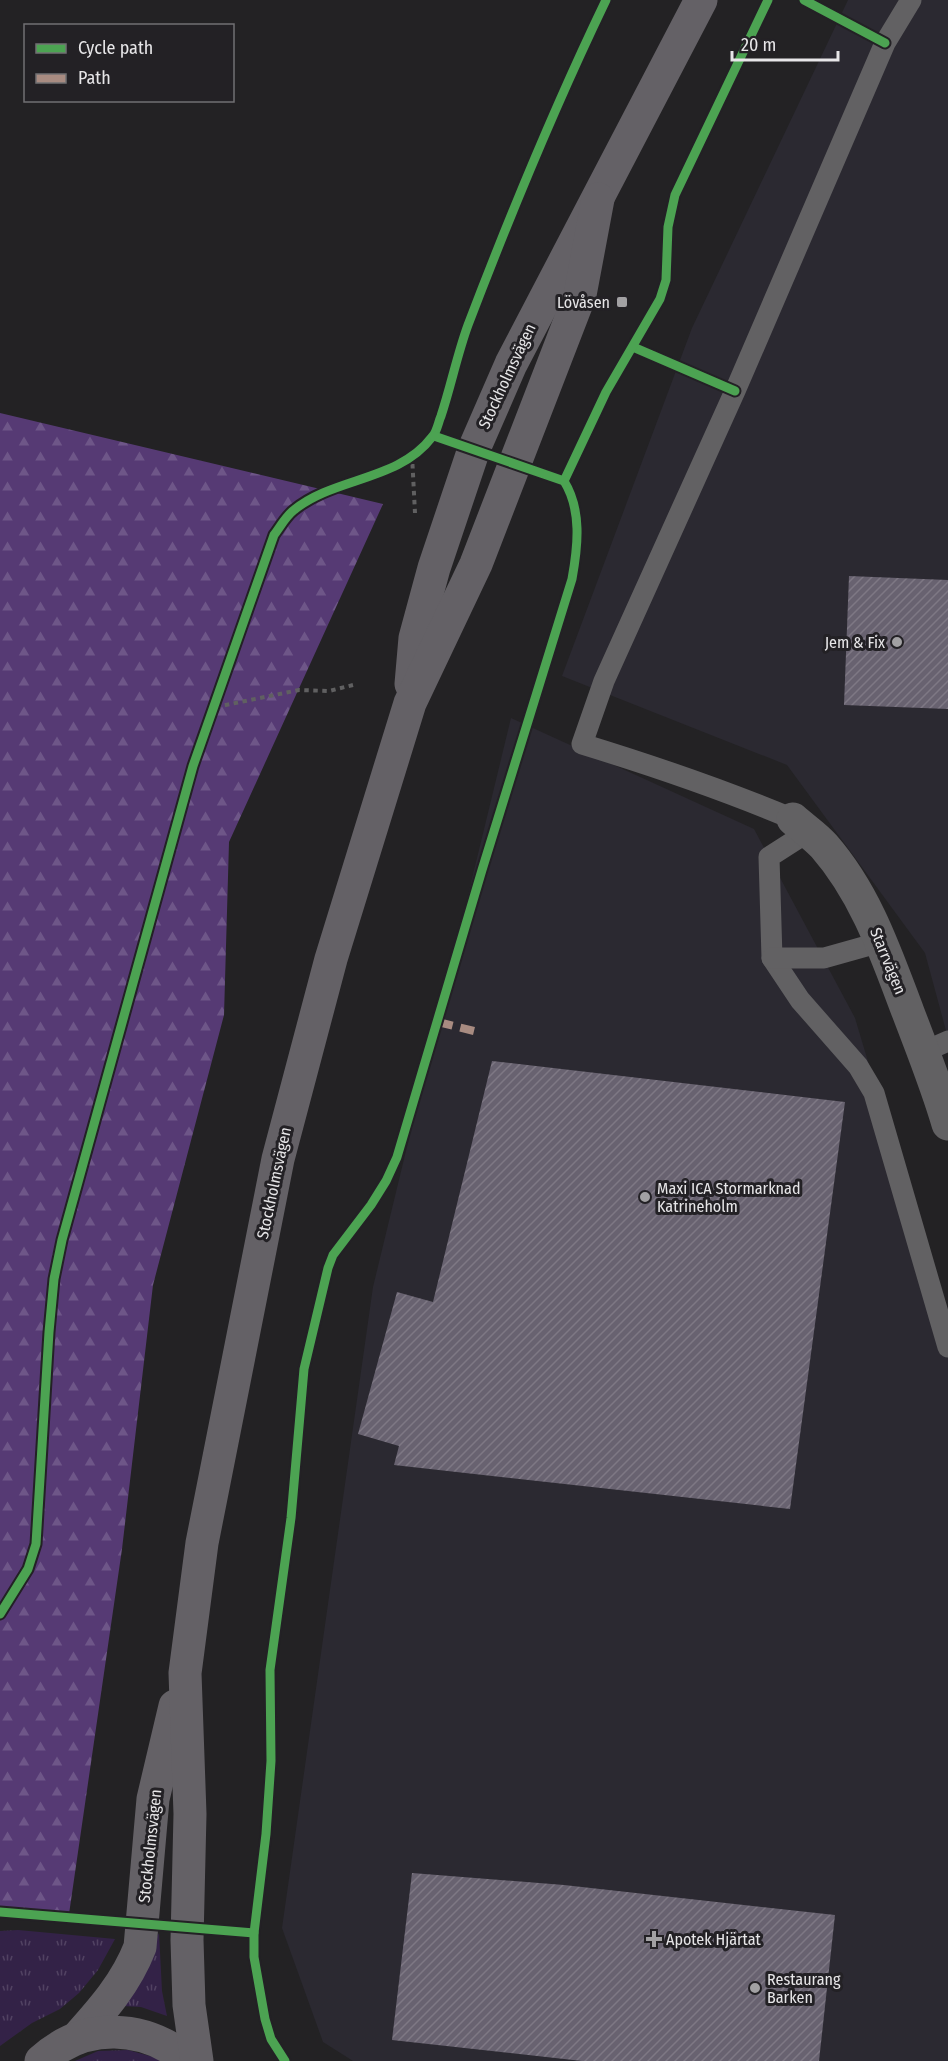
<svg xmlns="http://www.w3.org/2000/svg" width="948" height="2061" font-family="'Fira Sans Condensed',sans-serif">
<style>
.built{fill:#2b2931}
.grass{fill:url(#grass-tufts)}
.forest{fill:url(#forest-firs)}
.building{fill:url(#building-hatch)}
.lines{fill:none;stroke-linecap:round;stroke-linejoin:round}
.path{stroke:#606061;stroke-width:4;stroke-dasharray:4.5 4.5;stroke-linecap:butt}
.service{stroke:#626163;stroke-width:21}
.minor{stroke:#626163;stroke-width:33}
.primary{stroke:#646166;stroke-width:33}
.quiet{stroke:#a88b81;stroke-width:8;stroke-dasharray:15 8;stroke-linecap:butt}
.cycleway-casing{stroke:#232125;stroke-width:13}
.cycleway{stroke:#4ca352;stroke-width:9}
.poi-dot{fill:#a2a1a3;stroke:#232125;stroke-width:2}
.labels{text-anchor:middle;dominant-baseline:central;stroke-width:6;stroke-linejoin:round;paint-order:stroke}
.poi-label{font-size:16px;fill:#e7e6e8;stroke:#232125;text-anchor:start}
.street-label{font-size:16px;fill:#e7e6e8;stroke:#232125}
</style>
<defs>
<pattern id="grass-tufts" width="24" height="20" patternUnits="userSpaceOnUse" patternTransform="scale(1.5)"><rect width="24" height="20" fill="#332247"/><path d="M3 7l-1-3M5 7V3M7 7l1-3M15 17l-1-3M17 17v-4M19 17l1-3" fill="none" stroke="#514262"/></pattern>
<pattern id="forest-firs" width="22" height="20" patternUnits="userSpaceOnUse" patternTransform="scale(1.5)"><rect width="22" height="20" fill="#563a74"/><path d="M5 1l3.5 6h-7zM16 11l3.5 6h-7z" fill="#6e5688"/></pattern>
<pattern id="building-hatch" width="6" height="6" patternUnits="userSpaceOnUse" patternTransform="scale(1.5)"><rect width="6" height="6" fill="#686270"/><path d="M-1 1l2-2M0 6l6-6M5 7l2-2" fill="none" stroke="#7e7884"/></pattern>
</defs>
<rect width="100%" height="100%" fill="#232224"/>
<g class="built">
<path d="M848 0H948V1038L925 953 787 765 562 676 692 328Z"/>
<path d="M511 718 754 829 855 1018 948 1329V2061H353L323 2042 282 1928 373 1287Z"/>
</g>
<g class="grass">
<path d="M18 1930 115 1939 98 1970 79 1993 60 2009 32 2023 0 2046V1931Z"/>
<path d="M159 1933 162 1991 167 2016 141 2007 122 2006Z"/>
<path d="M128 2050 157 2058 162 2061H75L98 2051Z"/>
</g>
<path class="forest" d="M0 413 383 504 229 842 224 1015 153 1285 122 1549 69 1914 0 1907Z"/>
<g class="building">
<path d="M849 576 948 580V709L844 705Z"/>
<path d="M492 1061 845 1102 790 1509 394 1465 399 1446 358 1434 397 1292 433 1302Z"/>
<path d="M412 1873 564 1885 835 1915 819 2061H582L392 2040Z"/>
</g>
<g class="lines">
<g class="path">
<path d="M412 455 415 513"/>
<path d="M216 707 299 690 329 691 353 685"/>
</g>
<g class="service">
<path d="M793 819C724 790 654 766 582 744L604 681 735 391 885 43 911 0"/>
<path d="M808 832 769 857 772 958 800 1000 858 1066 874 1093 948 1347"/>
<path d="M772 958H824L881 942"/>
<path d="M923 1052 948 1041"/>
</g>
<path class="minor" d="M793 819C803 828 815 836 824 846 866 894 886 954 908 1012 922 1049 937 1086 948 1124"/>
<g class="primary">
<path d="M411 684 415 638 434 568 474 449 511 364 701 0"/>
<path d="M77 2038C103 2009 126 1983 140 1947L153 1799 175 1706"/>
<path d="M41 2061C85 2021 144 2024 189 2061"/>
<path d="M197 2061 189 2005 187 1940 190 1814 185 1673 202 1543 278 1159 331 959 410 703 476 564 580 295 598 199"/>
</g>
<path class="quiet" d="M438 1022 474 1031"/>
<g class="cycleway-casing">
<g id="cycleway">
<path d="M804 0 885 43"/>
<path d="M633 347 735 391"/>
<path d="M564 481 606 392 660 299 666 280 668 227 675 195 768 0"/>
<path d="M0 1614 28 1569 36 1544 49 1332 54 1279 62 1240 193 766 274 535C280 527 286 516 294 510 334 477 399 481 432 437 437 432 438 423 441 416 451 386 457 355 468 325 510 215 555 106 606 0"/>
<path d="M0 1912 254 1933"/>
<path d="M285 2061 271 2039 265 2019 254 1957V1933L266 1834 271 1761 270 1670 291 1518 304 1369 328 1268 333 1255 371 1205 386 1181 397 1157 482 870 572 579C578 546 582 510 564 481L434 436"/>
</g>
</g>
<use href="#cycleway" class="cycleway"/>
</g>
<g class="poi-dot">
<rect x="616" y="296" width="12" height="12" rx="3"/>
<circle cx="897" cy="642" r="6"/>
<circle cx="645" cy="1197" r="6"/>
<path d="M651 1930h6v6h6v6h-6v6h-6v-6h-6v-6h6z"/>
<circle cx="755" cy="1988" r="6"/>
</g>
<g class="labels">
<g class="poi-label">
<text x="610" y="302" text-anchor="end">Lövåsen</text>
<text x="885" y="642" text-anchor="end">Jem &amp; Fix</text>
<text x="657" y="1188">Maxi ICA Stormarknad<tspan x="657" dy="18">Katrineholm</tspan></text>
<text x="666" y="1939">Apotek Hjärtat</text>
<text x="767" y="1979">Restaurang<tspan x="767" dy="18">Barken</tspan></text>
</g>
<g class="street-label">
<text transform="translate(507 376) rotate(-65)">Stockholmsvägen</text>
<text transform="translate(888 961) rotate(68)">Starrvägen</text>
<text transform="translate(274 1183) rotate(-78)">Stockholmsvägen</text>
<text transform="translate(150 1846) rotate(-84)">Stockholmsvägen</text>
</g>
</g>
<rect x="24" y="24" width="210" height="78" fill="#232125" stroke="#717073" stroke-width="1.5"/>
<rect x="36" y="44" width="30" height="9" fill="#4ca352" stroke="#717073" stroke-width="1.5"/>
<text x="78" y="54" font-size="18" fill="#e7e6e8">Cycle path</text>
<rect x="36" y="74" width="30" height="9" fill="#a88b81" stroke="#717073" stroke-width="1.5"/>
<text x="78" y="84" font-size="18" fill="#e7e6e8">Path</text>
<path d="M732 51v9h106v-9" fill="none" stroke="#e7e6e8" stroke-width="3"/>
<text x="741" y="51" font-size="18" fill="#e7e6e8" stroke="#232125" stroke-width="4.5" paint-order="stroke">20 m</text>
</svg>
